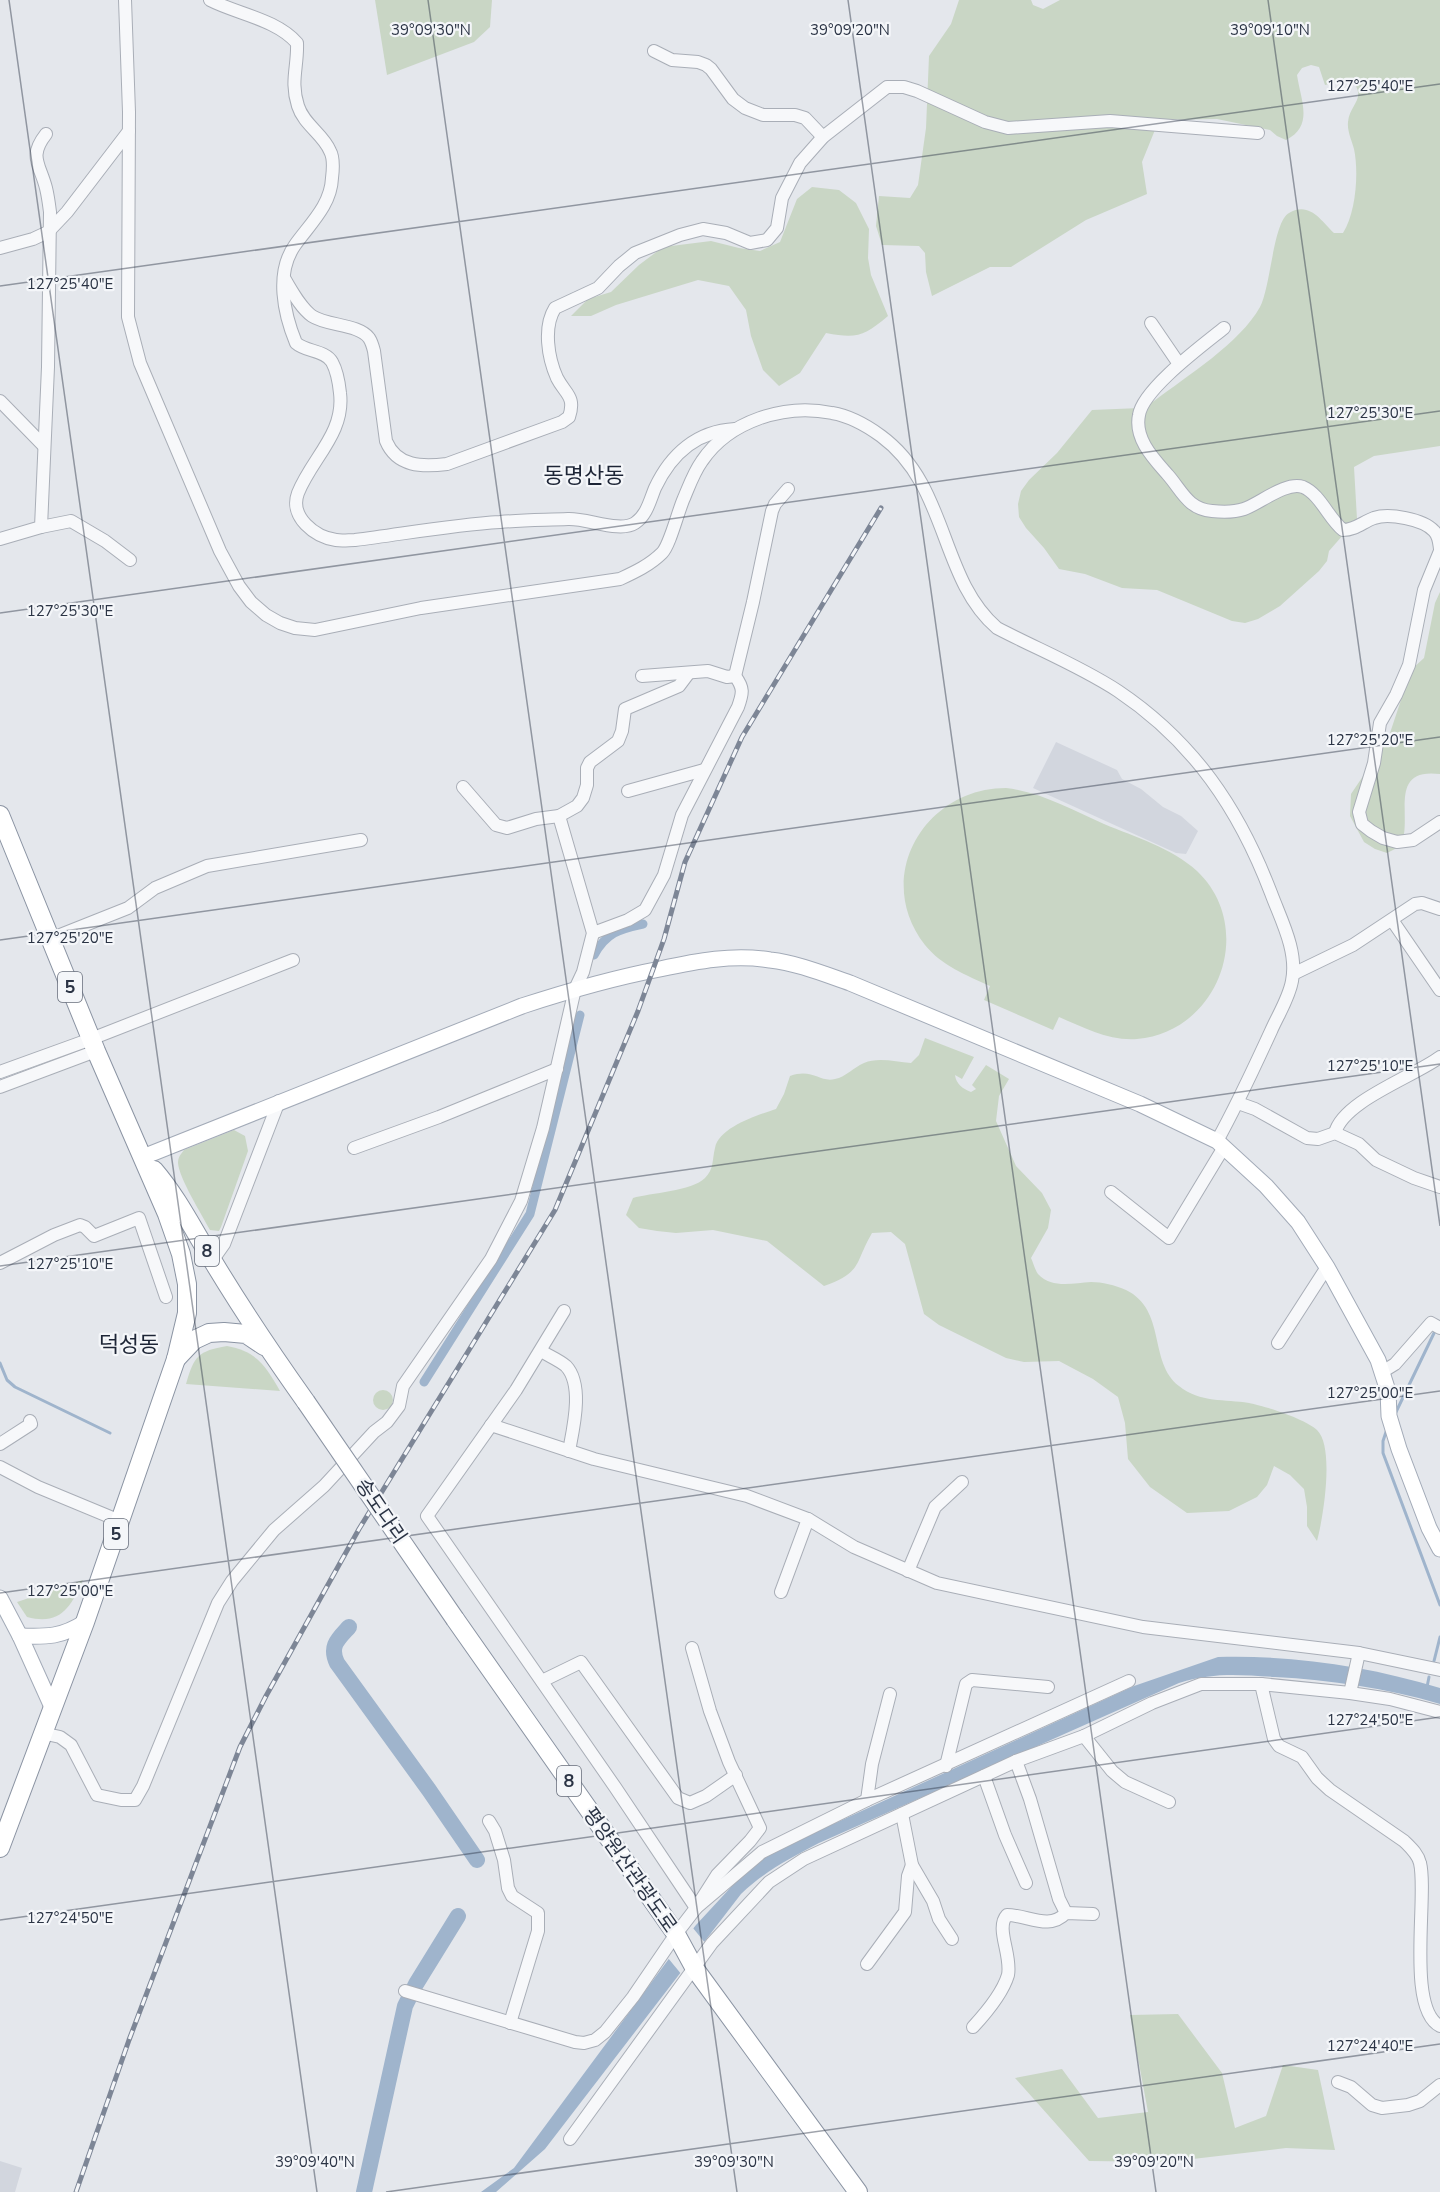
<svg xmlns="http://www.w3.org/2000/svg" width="1440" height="2192" font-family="'Nunito Sans','Noto Sans KR',sans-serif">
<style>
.built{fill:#d2d6de}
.green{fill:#c9d6c5}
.water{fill:#9fb4cc}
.pier{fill:#e4e7ec}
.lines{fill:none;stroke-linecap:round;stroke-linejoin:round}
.stream{stroke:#9fb4cc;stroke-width:3}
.canal{stroke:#9fb4cc;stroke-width:9}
.river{stroke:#9fb4cc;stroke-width:16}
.minor-casing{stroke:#a9aeb7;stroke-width:14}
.major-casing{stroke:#a3abb8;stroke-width:17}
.highway-casing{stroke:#8b94a3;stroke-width:20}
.minor{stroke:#f7f8fa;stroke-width:12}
.major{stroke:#fff;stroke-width:15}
.highway{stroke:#fff;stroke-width:18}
.rail-casing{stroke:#7d8696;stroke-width:5}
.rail{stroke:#f4f6f9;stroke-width:3;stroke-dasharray:9;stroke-linecap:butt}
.highway-bridge-casing{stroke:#8b94a3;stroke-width:20;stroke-linecap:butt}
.highway-bridge{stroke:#fff;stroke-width:18}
.ticks{fill:none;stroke:#2b3445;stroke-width:1.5;stroke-opacity:0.45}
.labels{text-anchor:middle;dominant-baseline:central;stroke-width:4.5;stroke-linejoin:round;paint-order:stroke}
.shield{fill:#f4f6f9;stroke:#676e7b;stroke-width:1.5}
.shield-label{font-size:18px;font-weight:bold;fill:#2b3445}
.street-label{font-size:20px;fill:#2b3445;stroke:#f4f6f9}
.quarter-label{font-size:22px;fill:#1d2536;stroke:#f4f6f9}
.ticks-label{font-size:15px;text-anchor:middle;fill:#2b3445;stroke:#f4f6f9;stroke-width:4.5;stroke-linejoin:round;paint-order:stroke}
</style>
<rect width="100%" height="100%" fill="#e4e7ec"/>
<g class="built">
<path d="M1056 742 1117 770 1122 779 1141 789 1163 807 1181 816 1198 831 1186 854 1176 853 1033 788Z"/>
<path d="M0 2161 22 2168 15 2192H0Z"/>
</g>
<g class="green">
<path d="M375 0H492L490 27 474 42 387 75Z"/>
<path d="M959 0H1031L1033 5 1043 9 1060 0H1440V446L1374 456 1354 467 1357 519 1329 551 1327 561 1319 571 1280 606 1258 619 1245 623 1232 621 1157 590 1122 588 1085 574 1059 569 1044 548 1026 528 1019 517 1018 504 1021 491 1029 480 1057 453 1092 410 1140 408 1154 401C1187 376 1240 343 1260 307 1271 286 1273 222 1289 213 1310 201 1321 221 1334 233H1343C1356 213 1359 172 1354 149 1352 141 1347 131 1348 122 1350 103 1368 99 1351 79L1325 85 1319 67 1311 65 1302 68 1297 75C1301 101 1314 126 1286 140L1277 136 1270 130 1217 119 1159 120 1142 162 1147 194 1086 220 1011 267H990L932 296 926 272 925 253 919 246 882 245 876 226 879 196 910 198 918 185 926 128 929 56 951 24Z"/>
<path d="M812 187 839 190 856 203 869 229 868 258 871 275 888 316C864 336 857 339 826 333L800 373 779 386 763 370 751 336 746 310 729 286 698 280 616 305 591 316H571L588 299 611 292 639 265 663 247 711 241 739 248 760 251 780 242 797 199Z"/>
<path d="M1440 592V774C1393 768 1408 807 1404 834 1403 838 1401 843 1399 847L1387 853 1375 849 1364 842 1350 816 1351 794 1388 739 1411 670 1424 658 1435 603Z"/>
<path d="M1006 788C1041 792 1072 810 1104 824 1135 837 1172 848 1197 871 1257 928 1219 1032 1137 1039 1109 1041 1085 1028 1059 1017L1053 1030 984 1000 990 986C966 975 942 966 925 945 872 877 925 788 1006 788Z"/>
<path d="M925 1038 974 1057 962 1079 955 1075C956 1084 963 1089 971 1092L976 1089 972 1085 986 1065 1009 1079 999 1096 996 1121 1016 1166 1042 1193 1051 1210 1048 1228 1031 1258C1033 1262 1035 1270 1038 1274 1052 1289 1073 1283 1091 1282 1102 1282 1115 1285 1126 1290 1167 1310 1148 1362 1179 1386 1200 1403 1225 1399 1249 1403 1265 1406 1305 1419 1317 1430 1335 1447 1323 1519 1317 1541L1307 1526V1507L1304 1489 1290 1475 1274 1466 1267 1485 1257 1497 1229 1511 1187 1513 1150 1487 1128 1459 1125 1423 1118 1397 1093 1379 1059 1361 1024 1362 1006 1358 939 1325 924 1314 905 1244 891 1232 872 1233C854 1264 863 1272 824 1286L767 1241 713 1230 676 1233 657 1231 639 1228 626 1215 633 1198C650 1193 692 1191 705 1178 714 1169 712 1160 715 1148 719 1127 758 1115 776 1109L784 1094 790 1076C813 1068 820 1083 835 1079 846 1077 854 1067 864 1063 878 1057 896 1062 911 1063L919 1055Z"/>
<path d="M234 1130 245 1136 248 1151 221 1227 219 1231 210 1230C202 1215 179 1178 178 1163 178 1157 181 1154 184 1150Z"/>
<path d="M227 1346C256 1351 266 1366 280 1391L186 1384C194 1356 198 1351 227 1346Z"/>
<circle cx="383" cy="1400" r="10"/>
<path d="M83 1580C71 1607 60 1626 27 1617L17 1602Z"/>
<path d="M1178 2014 1222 2073 1235 2128 1266 2116 1283 2065 1318 2070 1335 2150 1286 2148 1167 2162 1089 2161 1015 2078 1062 2069 1098 2118 1148 2112 1130 2015Z"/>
</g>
<path class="water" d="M1218 1657C1293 1655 1368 1666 1440 1688V1704C1386 1688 1331 1680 1275 1677 1239 1675 1215 1672 1179 1683L819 1843C790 1858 764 1872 741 1894L545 2149 496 2192H481L514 2168 668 1960 696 1925 757 1859 1134 1686Z"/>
<path class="pier" d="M693 1928 706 1944 682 1975 668 1958Z"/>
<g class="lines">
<g class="stream">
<path d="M0 1363 7 1380 15 1387 110 1433"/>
<path d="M1396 1412 1436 1329"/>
<path d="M1387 1429 1383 1441V1453L1440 1605"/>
<path d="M1434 1661 1440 1637"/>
<path d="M1427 1687 1429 1677"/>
</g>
<g class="canal">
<path d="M594 955C606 933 619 929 643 924"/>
<path d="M424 1382 530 1214 580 1015"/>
</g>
<g class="river">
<path d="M349 1627C338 1639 329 1646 337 1663L429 1790 477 1860"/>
<path d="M364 2192 405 2006 416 1984 458 1916"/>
</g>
<g class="minor-casing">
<g id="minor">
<path d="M125 0 129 112 128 317 140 363 220 551 239 586 251 602 266 615 280 623 295 628 315 630 421 608 620 579C635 572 650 565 662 553 670 545 678 511 684 498 689 486 694 472 702 461 729 421 785 403 832 413 850 416 866 425 881 436 949 486 939 578 997 628 1037 649 1080 666 1118 691 1194 742 1239 809 1271 893 1281 920 1298 951 1292 981 1289 998 1278 1015 1271 1031 1254 1068 1237 1105 1217 1141"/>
<path d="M210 0C237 14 276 19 297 43 298 67 290 81 298 106 304 125 323 134 330 151 334 158 333 170 332 178 331 205 310 224 295 245 275 273 284 314 296 343 306 352 325 350 332 362 337 371 339 383 340 393 345 433 312 458 298 493 289 517 315 537 336 540 342 541 349 540 355 540 403 534 451 525 500 522 523 520 546 520 568 519 587 518 620 533 635 523 647 515 650 500 655 488 671 454 697 431 735 429"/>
<path d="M654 51 672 60 698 62 706 65 711 69 733 99 745 108 763 115H795L805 118 823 137"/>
<path d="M0 248 33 239 48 232 67 212 129 131"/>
<path d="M284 278C292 291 300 307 312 316 327 326 359 324 369 338 371 341 373 347 374 351L386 441C397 467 422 467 447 464L562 422 569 417C576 396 565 394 557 378 548 358 543 327 555 308L598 288 619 266 635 253 680 235 703 229 726 233 750 243 767 240 777 228 782 198 800 163 823 137 887 87H904L917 91 985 122 1008 128 1110 121 1258 133"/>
<path d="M1151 323 1179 364"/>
<path d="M1224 328C1203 345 1143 389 1139 415 1134 439 1154 459 1168 475 1182 491 1188 509 1212 511 1221 512 1235 512 1244 509 1259 504 1286 481 1303 487 1320 494 1329 519 1343 530 1355 530 1363 522 1374 518 1389 513 1423 519 1434 531 1439 536 1439 542 1440 549"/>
<path d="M0 401 44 446"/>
<path d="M41 527 71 521 105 541 130 560"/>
<path d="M0 539 41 527 48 367 50 212C49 204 48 196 46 188 40 164 28 157 46 134"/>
<path d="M1440 551 1424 590 1409 665 1396 695 1380 723 1374 763 1359 812 1362 824 1371 831 1383 838 1397 842 1413 840 1440 822"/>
<path d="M735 676 753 602 772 511 775 504 788 489"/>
<path d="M463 787 496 825 507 828 536 819 559 816 577 806 583 798 587 785V768L590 762 618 741 622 731 625 709 679 686 688 674"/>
<path d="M628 791 704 770"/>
<path d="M1392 920 1440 990"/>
<path d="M593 933 628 920 645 910 664 875 682 815 738 707C743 693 744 688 735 676L727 677 708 671 642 676"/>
<path d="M50 939 128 908 155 888 207 866 361 840"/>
<path d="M1293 974 1353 945 1415 904 1422 903 1440 909"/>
<path d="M0 1072 91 1039 293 960"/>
<path d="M0 1087 96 1051"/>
<path d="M1238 1103 1255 1109 1307 1138 1318 1139 1335 1133 1359 1144 1376 1160 1414 1178 1440 1187"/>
<path d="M1335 1133C1343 1101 1413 1077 1440 1057"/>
<path d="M354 1148 439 1117 557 1069"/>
<path d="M1111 1192 1169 1238 1224 1147"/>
<path d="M212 1261 224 1244 279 1101"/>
<path d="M0 1263 54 1235 80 1225 85 1227 94 1236 139 1218 166 1297"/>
<path d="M564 1311 516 1390 427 1516 615 1787 696 1908 717 1875 750 1841 760 1828 729 1762 710 1711 692 1648"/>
<path d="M1278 1343 1327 1267"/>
<path d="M541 1351C549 1356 559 1360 566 1366 584 1385 573 1429 569 1451"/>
<path d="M1382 1372 1395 1364 1431 1323 1440 1328"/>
<path d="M491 1425 594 1459 747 1496 808 1519 854 1547 937 1583 1143 1627 1359 1653 1440 1670"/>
<path d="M0 1444 31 1424 30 1421"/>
<path d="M0 1467 38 1487 120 1521"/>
<path d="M908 1571 935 1507 962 1482"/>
<path d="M781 1592 808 1519"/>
<path d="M542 1681 581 1662 678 1798 690 1803 706 1796 736 1775"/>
<path d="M1261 1684 1274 1739 1279 1746 1302 1757 1317 1778 1330 1790 1404 1841C1411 1848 1418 1854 1420 1863 1428 1895 1406 2009 1440 2026"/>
<path d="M1350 1693 1359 1653"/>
<path d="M42 1733 60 1737 71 1745 97 1795 121 1800H135L143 1786 218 1603 232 1581 274 1530 324 1486 374 1432 387 1422 399 1406 403 1386 491 1259 521 1201 543 1128 575 989 583 972 593 933 559 816"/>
<path d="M1084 1736 1112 1771 1125 1782 1169 1802"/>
<path d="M1016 1761 1030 1799 1059 1899 1066 1913"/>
<path d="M946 1766 966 1684 972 1680 1048 1687"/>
<path d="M984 1776 1005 1835 1026 1883"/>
<path d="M867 1800 872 1764 890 1694"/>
<path d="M902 1814 912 1865 933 1901 939 1919 952 1939"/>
<path d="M489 1821 495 1831 504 1860 508 1888 512 1896 538 1913V1931L510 2023"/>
<path d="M867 1964 905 1912 908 1876 912 1865"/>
<path d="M405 1991 575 2042 584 2043 595 2040 605 2032 633 1997 676 1934 696 1908 762 1852 867 1800 1129 1681"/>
<path d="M973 2027C985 2014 1003 1992 1008 1975 1012 1955 995 1928 1007 1915 1028 1915 1049 1931 1066 1913L1093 1914"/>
<path d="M1338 2082 1351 2087 1372 2105 1382 2108 1408 2105 1420 2101 1440 2085"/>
<path d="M570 2139 712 1943 769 1882 804 1859 1016 1761 1084 1736 1152 1703 1201 1684H1261L1350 1693 1390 1699 1440 1712"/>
</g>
</g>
<g class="major-casing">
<g id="major">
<path d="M143 1157 522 1006C568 991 613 978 660 969 697 961 733 954 770 960 797 963 824 974 850 983L1140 1104 1217 1141 1266 1186 1298 1222 1327 1267 1378 1360 1388 1391 1389 1416 1399 1449 1429 1528 1440 1549"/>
<path d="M0 1598 20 1636 52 1707"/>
<path d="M20 1636C47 1637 62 1637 85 1622"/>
</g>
</g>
<g class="highway-casing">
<g id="highway">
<path d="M0 815 96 1051 167 1214 181 1254 187 1284V1313L176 1359 85 1622 0 1848"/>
<path d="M154 1170C178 1198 194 1231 214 1263 243 1311 274 1357 306 1402"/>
<path d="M176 1359 194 1340 209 1333 224 1332 246 1334 264 1346"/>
<path d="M455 1619 676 1934 695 1969 858 2192"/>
</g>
</g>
<use href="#minor" class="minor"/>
<use href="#major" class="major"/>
<use href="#highway" class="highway"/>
<g class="rail-casing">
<path id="rail" d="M76 2192 129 2040 240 1747 266 1696 359 1529 555 1210 638 1011 664 939 685 862 742 737 881 508"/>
</g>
<use href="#rail" class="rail"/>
<g class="highway-bridge-casing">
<path id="highway-bridge" d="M306 1402 455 1619"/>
</g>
<use href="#highway-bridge" class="highway-bridge"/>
</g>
<path class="ticks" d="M9 0 317 2192M428 0 737 2192M848 0 1156 2192M1268 0 1440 1226M0 286 1440 84M0 613 1440 411M0 940 1440 737M0 1266 1440 1064M0 1593 1440 1391M0 1920 1440 1717M386 2192 1440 2044"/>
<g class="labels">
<g class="shield">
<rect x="58" y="972" width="24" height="30" rx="4.5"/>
<rect x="195" y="1236" width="24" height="30" rx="4.5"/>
<rect x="104" y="1519" width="24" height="30" rx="4.5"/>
<rect x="557" y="1766" width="24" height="30" rx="4.5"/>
</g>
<g class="shield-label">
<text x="70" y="987">5</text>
<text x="207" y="1251">8</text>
<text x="116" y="1534">5</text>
<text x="569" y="1781">8</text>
</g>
<g class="street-label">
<text transform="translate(381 1511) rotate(56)">송도다리</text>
<text transform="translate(630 1870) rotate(55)">평양원산관광도로</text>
</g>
<g class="quarter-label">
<text x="584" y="476">동명산동</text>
<text x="129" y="1345">덕성동</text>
</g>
</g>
<g class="ticks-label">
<text x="431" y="35">39°09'30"N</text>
<text x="850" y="35">39°09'20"N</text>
<text x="1270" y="35">39°09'10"N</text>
<text x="1370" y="91">127°25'40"E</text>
<text x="70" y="289">127°25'40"E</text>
<text x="1370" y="418">127°25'30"E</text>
<text x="70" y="616">127°25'30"E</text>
<text x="1370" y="745">127°25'20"E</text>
<text x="70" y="943">127°25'20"E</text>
<text x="1370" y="1071">127°25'10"E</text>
<text x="70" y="1269">127°25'10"E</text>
<text x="1370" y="1398">127°25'00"E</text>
<text x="70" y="1596">127°25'00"E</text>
<text x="1370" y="1725">127°24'50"E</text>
<text x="70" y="1923">127°24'50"E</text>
<text x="1370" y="2051">127°24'40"E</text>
<text x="315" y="2167">39°09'40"N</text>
<text x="734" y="2167">39°09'30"N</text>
<text x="1154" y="2167">39°09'20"N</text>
</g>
</svg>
